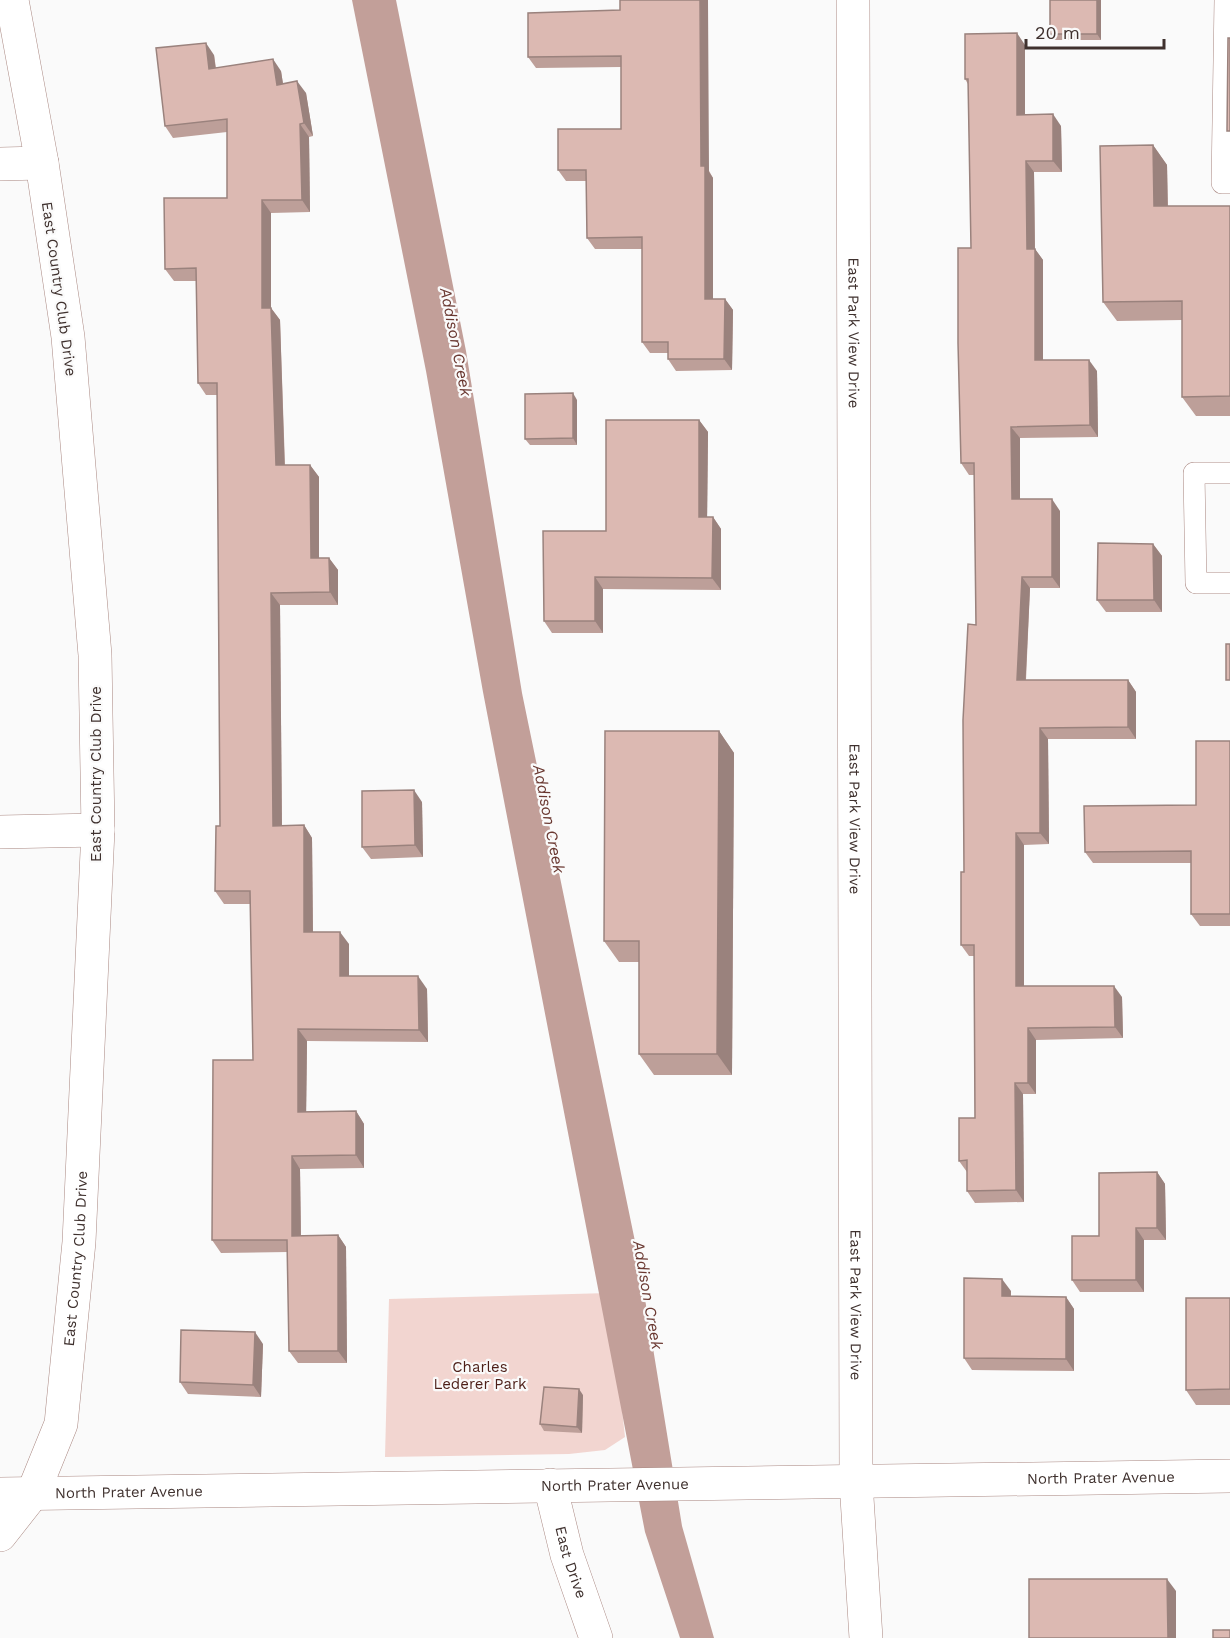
<svg xmlns="http://www.w3.org/2000/svg" width="1230" height="1638" font-family="'Work Sans',sans-serif">
<style>
.green{fill:#f2d5d0}
.water{fill:#c29f99}
.lines{fill:none;stroke-linecap:round;stroke-linejoin:round}
.service-casing{stroke:#aa8882;stroke-width:22}
.minor-casing{stroke:#aa8882;stroke-width:34}
.service{stroke:#fff;stroke-width:21}
.minor{stroke:#fff;stroke-width:33}
.wall{fill:#bd9f99}
.shaded-wall{fill:#9a827d}
.building{fill:#dcb9b2;stroke:#9a827d;stroke-width:1.5}
.labels{text-anchor:middle;dominant-baseline:central;stroke-width:4.5;stroke-linejoin:round;paint-order:stroke}
.street-label{font-size:15px;fill:#3f312e;stroke:#fafafa}
.park-label{font-size:15px;fill:#4d1f18;stroke:#fafafa}
.water-label{font-size:16px;font-style:italic;fill:#6a3831;stroke:#fafafa}
</style>
<rect width="100%" height="100%" fill="#fafafa"/>
<path class="green" d="M609 1293 625 1437 605 1450 569 1454 385 1457 389 1299Z"/>
<path class="water" d="M352 0H396L466 351 522 693 638 1256 682 1526 714 1638H680L645 1532 483 692 426 371Z"/>
<g class="lines">
<g class="service-casing">
<g id="service">
<path d="M1225 0 1222 183H1230"/>
<path d="M1230 473H1194L1196 583H1230"/>
</g>
</g>
<g class="minor-casing">
<g id="minor">
<path id="s1" d="M853 0 856 1482 866 1638"/>
<path d="M0 164 42 163"/>
<path d="M0 832 98 830"/>
<path id="s2" d="M550 1485 567 1555 596 1638"/>
<path id="s3" d="M0 1494 1230 1476"/>
<path id="s4" d="M0 1535 33 1493 61 1424 79 1242 98 830 95 655 68 337 42 163 12 0"/>
</g>
</g>
<use href="#service" class="service"/>
<use href="#minor" class="minor"/>
</g>
<g class="wall">
<path d="M1050 0H1101V40H1054L1050 34Z"/>
<path d="M620 10 713 178V299H725L733 310 732 370 676 371 668 359V353H650L642 342V249H595L587 238 586 181H566L558 170 621 129V67L536 68 528 57Z"/>
<path d="M1025 45V115L1061 126 1062 172H1034L1035 249 1043 260V360L1097 371 1098 437 1020 438V499L1060 511V588H1030L1026 680H1128L1136 692V739H1048L1049 844 1024 845V986L1122 997 1123 1038 1036 1040V1094H1023L1024 1202 975 1203 967 1191V1172L959 1161 975 1118 974 956H969L961 945 976 625 974 475H969L961 463 971 248 968 84 965 79Z"/>
<path d="M214 55 216 68 281 71 283 84 306 93 313 136 309 137 310 212 271 213V308L280 320 285 465H310L319 477V558H329L338 570V605H280L282 826 304 825 312 838 313 932 349 944V976L427 989 428 1042 307 1041 306 1112 356 1111 364 1124V1168L300 1169 301 1236 338 1235 346 1247 347 1363H298L289 1351 288 1252 221 1253 212 1240 253 1060 250 904H224L215 891 220 826 217 395H206L198 383 196 281H174L165 269 227 198V132L173 138 165 126Z"/>
<path d="M1153 145 1167 165 1168 206H1230V416H1196L1182 397V320L1117 321 1103 302Z"/>
<path d="M577 400V445H530L525 439Z"/>
<path d="M699 420 708 432 707 517H713L721 529V590L603 589V633H552L544 621 606 531Z"/>
<path d="M1153 544 1162 556V612H1106L1097 600Z"/>
<path d="M719 731 734 753 732 1075H654L639 1054V962H619L604 941Z"/>
<path d="M1230 741V926H1200L1191 914V863H1093L1085 852 1196 805Z"/>
<path d="M422 802 423 857 371 859 362 847Z"/>
<path d="M1157 1172 1165 1184 1166 1240H1144V1292H1080L1072 1280 1099 1236Z"/>
<path d="M1011 1291V1296L1066 1297 1074 1309V1371L972 1370 964 1358Z"/>
<path d="M1230 1298V1405H1196L1186 1390Z"/>
<path d="M263 1344 261 1397 188 1394 180 1382Z"/>
<path d="M583 1395 582 1433 544 1431 540 1424Z"/>
</g>
<g class="shaded-wall">
<path d="M700 0H708L709 172 713 178V310L705 299 701 166Z"/>
<path d="M1097 0H1101V40L1097 34Z"/>
<path d="M1017 33 1025 45V127L1017 115Z"/>
<path d="M206 43 214 55 217 81 209 69Z"/>
<path d="M273 59 281 71 285 97 277 85Z"/>
<path d="M297 81 306 93 313 136 304 123Z"/>
<path d="M1053 114 1061 126 1062 172 1053 161Z"/>
<path d="M300 124 309 137 310 212 302 200Z"/>
<path d="M1153 145 1167 165 1168 226 1154 206Z"/>
<path d="M1026 161 1034 172 1035 260V249L1043 260V372L1035 360 1027 249Z"/>
<path d="M262 200 271 213V321L262 308Z"/>
<path d="M725 299 733 310 732 370 724 359Z"/>
<path d="M271 308 280 320 285 477 276 465Z"/>
<path d="M1089 360 1097 371 1098 437 1090 425Z"/>
<path d="M573 393 577 400V445L573 438Z"/>
<path d="M699 420 708 432 707 529 699 517Z"/>
<path d="M1011 427 1020 438V511L1012 499Z"/>
<path d="M310 465 319 477V570L311 558Z"/>
<path d="M1052 499 1060 511V588L1052 577Z"/>
<path d="M713 517 721 529V590L712 578Z"/>
<path d="M1153 544 1162 556V612L1154 600Z"/>
<path d="M329 558 338 570V605L330 592Z"/>
<path d="M595 577 603 589V633L595 621Z"/>
<path d="M1022 577 1030 588 1025 692 1017 680Z"/>
<path d="M271 593 280 605 282 838 273 826Z"/>
<path d="M1128 680 1136 692V739L1128 727Z"/>
<path d="M1040 728 1048 739 1049 844 1040 833Z"/>
<path d="M719 731 734 753 732 1075 717 1054Z"/>
<path d="M414 790 422 802 423 857 415 845Z"/>
<path d="M304 825 312 838 313 944 304 932Z"/>
<path d="M1016 833 1024 845V998L1016 986Z"/>
<path d="M340 932 349 944V988L340 976Z"/>
<path d="M418 976 427 989 428 1042 419 1030Z"/>
<path d="M1114 986 1122 997 1123 1038 1115 1027Z"/>
<path d="M1028 1028 1036 1040V1094L1028 1083Z"/>
<path d="M298 1029 307 1041 306 1125 298 1112Z"/>
<path d="M1015 1083 1023 1094 1024 1202 1016 1190Z"/>
<path d="M356 1111 364 1124V1168L356 1155Z"/>
<path d="M292 1156 300 1169 301 1248 292 1236Z"/>
<path d="M1157 1172 1165 1184 1166 1240 1157 1228Z"/>
<path d="M1136 1228 1144 1240V1292L1136 1280Z"/>
<path d="M338 1235 346 1247 347 1363 338 1351Z"/>
<path d="M1002 1279 1011 1291 1010 1308 1002 1296Z"/>
<path d="M1066 1297 1074 1309V1371L1066 1359Z"/>
<path d="M255 1332 263 1344 261 1397 253 1385Z"/>
<path d="M579 1389 583 1395 582 1433 577 1427Z"/>
<path d="M1167 1579 1176 1591V1638H1168Z"/>
</g>
<g class="building">
<path d="M620 0H700L701 166H705V299H725L724 359H668V342H642V237L587 238 586 170H558V129H621V56L528 57V13L620 10Z"/>
<rect x="1050" y="0" width="47" height="34"/>
<path d="M1017 33V115L1053 114V161H1026L1027 249H1035V360H1089L1090 425 1011 427 1012 499H1052V577H1022L1017 680H1128V727L1040 728V833H1016V986H1114L1115 1027 1028 1028V1083H1015L1016 1190 967 1191V1160L959 1161V1118H975L974 945H961V872H964L963 720 968 624 976 625 974 463H961L958 343V248H971L968 79H965V34Z"/>
<path d="M1228 38H1230V131H1227Z"/>
<path d="M206 43 209 69 273 59 277 85 297 81 304 123 300 124 302 200H262V308H271L276 465H310L311 558H329L330 592 271 593 273 826 304 825V932H340V976H418L419 1030 298 1029V1112L356 1111V1155L292 1156V1236L338 1235V1351H289L287 1240H212L213 1060H253L250 891H215L216 826H220L217 383H198L196 268 165 269 164 198H227V119L165 126 156 48Z"/>
<path d="M1153 145 1154 206H1230V396L1182 397V301L1103 302 1100 146Z"/>
<path d="M573 393V438L525 439V394Z"/>
<path d="M606 420H699V517H713L712 578 595 577V621H544L543 531H606Z"/>
<path d="M1098 543 1153 544 1154 600H1097Z"/>
<rect x="1226" y="644" width="4" height="36"/>
<path d="M605 731H719L717 1054H639V941H604Z"/>
<path d="M1196 741H1230V914H1191V851L1085 852 1084 806 1196 805Z"/>
<path d="M414 790 415 845 362 847V791Z"/>
<path d="M1157 1172V1228H1136V1280H1072V1236H1099V1173Z"/>
<path d="M964 1278 1002 1279V1296L1066 1297V1359L964 1358Z"/>
<path d="M1186 1298H1230V1389L1186 1390Z"/>
<path d="M181 1330 255 1332 253 1385 180 1382Z"/>
<path d="M544 1387 579 1389 577 1427 540 1424Z"/>
<path d="M1029 1579H1167L1168 1638H1029Z"/>
<rect x="1213" y="1630" width="17" height="8"/>
</g>
<g class="labels">
<g class="street-label">
<text transform="translate(59 289) rotate(82)">East Country Club Drive</text>
<text stroke="none"><textPath href="#s1" startOffset="333">East Park View Drive</textPath></text>
<text transform="translate(96 774) rotate(-90)">East Country Club Drive</text>
<text stroke="none"><textPath href="#s1" startOffset="819">East Park View Drive</textPath></text>
<text stroke="none"><textPath href="#s4" startOffset="294">East Country Club Drive</textPath></text>
<text stroke="none"><textPath href="#s1" startOffset="1305">East Park View Drive</textPath></text>
<text stroke="none"><textPath href="#s3" startOffset="1101">North Prater Avenue</textPath></text>
<text stroke="none"><textPath href="#s3" startOffset="615">North Prater Avenue</textPath></text>
<text stroke="none"><textPath href="#s3" startOffset="129">North Prater Avenue</textPath></text>
<text stroke="none"><textPath href="#s2" startOffset="80">East Drive</textPath></text>
</g>
<g class="park-label">
<text x="480" y="1367">Charles<tspan x="480" dy="17">Lederer Park</tspan></text>
</g>
<g class="water-label">
<text transform="translate(456 342) rotate(79)">Addison Creek</text>
<text transform="translate(549 819) rotate(79)">Addison Creek</text>
<text transform="translate(648 1295) rotate(80)">Addison Creek</text>
</g>
</g>
<path d="M1026 39v9h138v-9" fill="none" stroke="#3f312e" stroke-width="3"/>
<text x="1035" y="39" font-size="18" fill="#3f312e" stroke="#fafafa" stroke-width="4.5" paint-order="stroke">20 m</text>
</svg>
